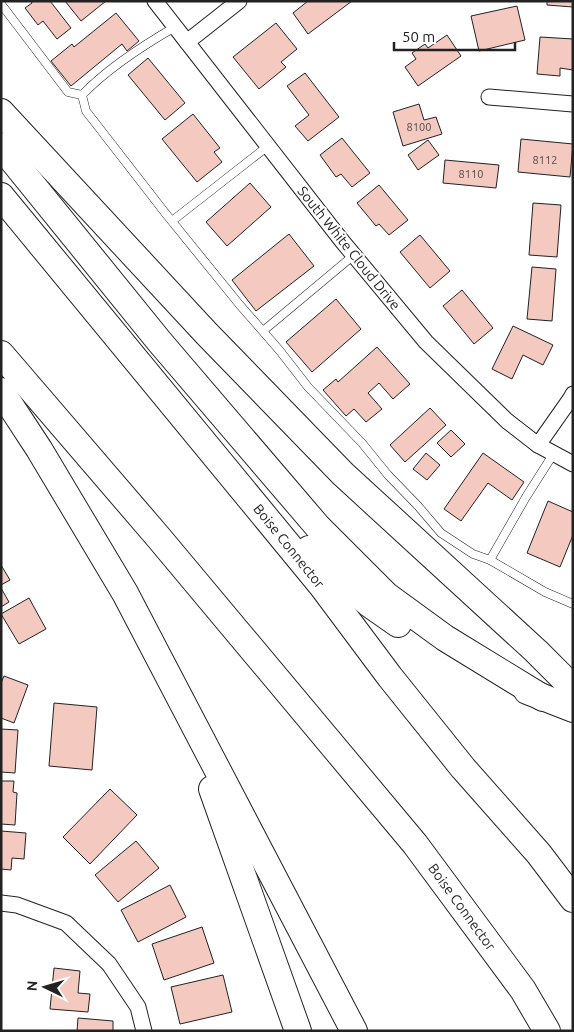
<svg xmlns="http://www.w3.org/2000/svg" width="574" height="1032" font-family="Ubuntu,sans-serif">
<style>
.building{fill:#f3c9c0;stroke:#222}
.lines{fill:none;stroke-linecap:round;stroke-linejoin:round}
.lane-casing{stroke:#222;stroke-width:9}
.street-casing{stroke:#222;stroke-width:17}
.highway-casing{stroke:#222;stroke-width:28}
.lane{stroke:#fff;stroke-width:8}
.street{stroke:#fff;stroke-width:15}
.highway{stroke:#fff;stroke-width:26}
.labels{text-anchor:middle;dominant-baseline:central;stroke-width:4;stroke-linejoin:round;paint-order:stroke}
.number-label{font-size:11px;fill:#564c4a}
.street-label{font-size:14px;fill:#222;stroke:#fff}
</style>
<rect width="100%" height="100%" fill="#fff"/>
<g class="building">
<path d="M31 1H50L71 28 57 39 43 21 38 25 25 8 32 3Z"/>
<path d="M65 1H106L81 21Z"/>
<path d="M308 1H352L308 34 293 13Z"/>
<path d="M547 1H573V7L547 5Z"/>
<path d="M517 6 525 40 479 51 471 16Z"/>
<path d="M116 13 139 41 127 51 122 44 71 86 51 61 72 44 74 47Z"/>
<path d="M276 23 297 49 281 62 286 67 259 89 233 57Z"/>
<path d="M447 35 461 56 418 86 405 67 416 59 412 53 425 44 428 48Z"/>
<path d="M540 37 573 39V70L560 68V76L537 74Z"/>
<path d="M148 58 185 103 165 120 128 75Z"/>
<path d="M305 73 339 117 308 141 295 126 309 115 287 86Z"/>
<path d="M419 104 424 120 436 117 442 134 403 146 393 112Z"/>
<path d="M193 114 220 148 214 152 222 162 197 182 162 139Z"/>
<path d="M342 138 370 173 352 187 341 174 336 177 320 155Z"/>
<path d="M521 139 573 144 570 177 518 172Z"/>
<path d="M428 140 439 155 418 170 408 155Z"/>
<path d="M445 160 499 165 496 188 443 183Z"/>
<path d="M250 183 271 207 227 246 206 222Z"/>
<path d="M379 185 408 220 389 235 379 224 376 226 357 203Z"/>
<path d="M533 203 561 205 557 257 529 255Z"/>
<path d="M289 234 314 266 256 311 232 280Z"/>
<path d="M420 235 450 271 430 288 400 252Z"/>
<path d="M532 267 556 269 552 321 527 319Z"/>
<path d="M462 290 493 328 474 344 443 306Z"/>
<path d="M336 299 361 329 312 372 286 342Z"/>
<path d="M513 326 553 345 543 365 523 355 512 379 492 369Z"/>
<path d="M377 347 410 384 393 399 379 383 368 393 382 409 366 422 354 409 346 416 323 390 336 379 338 382Z"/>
<path d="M430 408 446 425 405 462 390 445Z"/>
<path d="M451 430 465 444 451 457 437 443Z"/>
<path d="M426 453 440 465 427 480 413 469Z"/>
<path d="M483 453 524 482 512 500 488 483 461 521 444 509Z"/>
<path d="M548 501 573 512V535L560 567 527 553Z"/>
<path d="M1 565 10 580 1 585Z"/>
<path d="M1 588 9 602 1 607Z"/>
<path d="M29 598 46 629 19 644 1 614Z"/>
<path d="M4 676 28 685 14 723 1 718V683Z"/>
<path d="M54 703 97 707 92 770 49 766Z"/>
<path d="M1 729 18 730 15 773 1 772Z"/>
<path d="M1 781H14L13 792 17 793 15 825 1 824Z"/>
<path d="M110 789 137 815 90 864 63 837Z"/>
<path d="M1 831 26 833 24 859 12 858 11 870 1 869Z"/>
<path d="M136 841 159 868 118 902 95 875Z"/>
<path d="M170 885 186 917 138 942 121 910Z"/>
<path d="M202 927 214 963 164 980 152 944Z"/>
<path d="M54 968 80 971 78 993 90 994 88 1012 50 1009Z"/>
<path d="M223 975 232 1012 180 1024 171 987Z"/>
<path d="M78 1018 113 1021V1031H77Z"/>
</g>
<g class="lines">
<g class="lane-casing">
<g id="lane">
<path d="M1 4 68 92 82 95"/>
<path d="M175 27C142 46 108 68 82 95L86 111 166 214 239 304 280 351 308 387 362 443 388 475 418 506 441 533 473 554 490 560 545 592 573 604"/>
<path d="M172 221 268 146"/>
<path d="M263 331 354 255"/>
<path d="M490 560 526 497 554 453"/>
</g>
</g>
<g class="street-casing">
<g id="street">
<path d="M155 1 342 241 426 342 507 421 538 445 573 464"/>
<path d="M187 42 239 1"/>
<path d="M489 97 573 104"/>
<path d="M538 445 571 398 573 394"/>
<path d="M1 903 17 905 66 923 109 964 138 1007 144 1031"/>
</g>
</g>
<g class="highway-casing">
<g id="highway">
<path d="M1 112 207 334 343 474 536 651 573 688"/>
<path d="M1 146 159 341 318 527 386 595 445 638 543 698"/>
<path d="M1 196 322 586 390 677 463 768 539 854 573 899"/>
<path d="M1 354 159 538 415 844 523 990 547 1031"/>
<path d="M1 391 39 449 125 593 354 1031"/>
<path d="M309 549 368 603 398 624"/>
<path d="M527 691 573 709"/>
<path d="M212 789 298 1031"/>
</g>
</g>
<use href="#lane" class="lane"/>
<use href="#street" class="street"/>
<use href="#highway" class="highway"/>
</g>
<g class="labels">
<g class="number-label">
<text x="419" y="127">8100</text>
<text x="545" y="160">8112</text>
<text x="471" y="174">8110</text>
</g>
<g class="street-label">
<text transform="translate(349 248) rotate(51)">South White Cloud Drive</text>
<text transform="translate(289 546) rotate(51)">Boise Connector</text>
<text transform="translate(462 907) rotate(54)">Boise Connector</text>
</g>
</g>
<rect width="574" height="1032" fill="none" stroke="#222222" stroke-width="5"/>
<g transform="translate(45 987) rotate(275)" stroke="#ffffff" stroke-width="4" paint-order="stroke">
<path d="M0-4L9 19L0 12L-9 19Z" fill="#222222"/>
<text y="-8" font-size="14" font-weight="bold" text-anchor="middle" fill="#222222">N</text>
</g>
<path d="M394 42v8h121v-8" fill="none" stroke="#222222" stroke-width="2.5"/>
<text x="402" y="42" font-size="15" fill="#222222" stroke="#ffffff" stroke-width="4" paint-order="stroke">50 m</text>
</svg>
